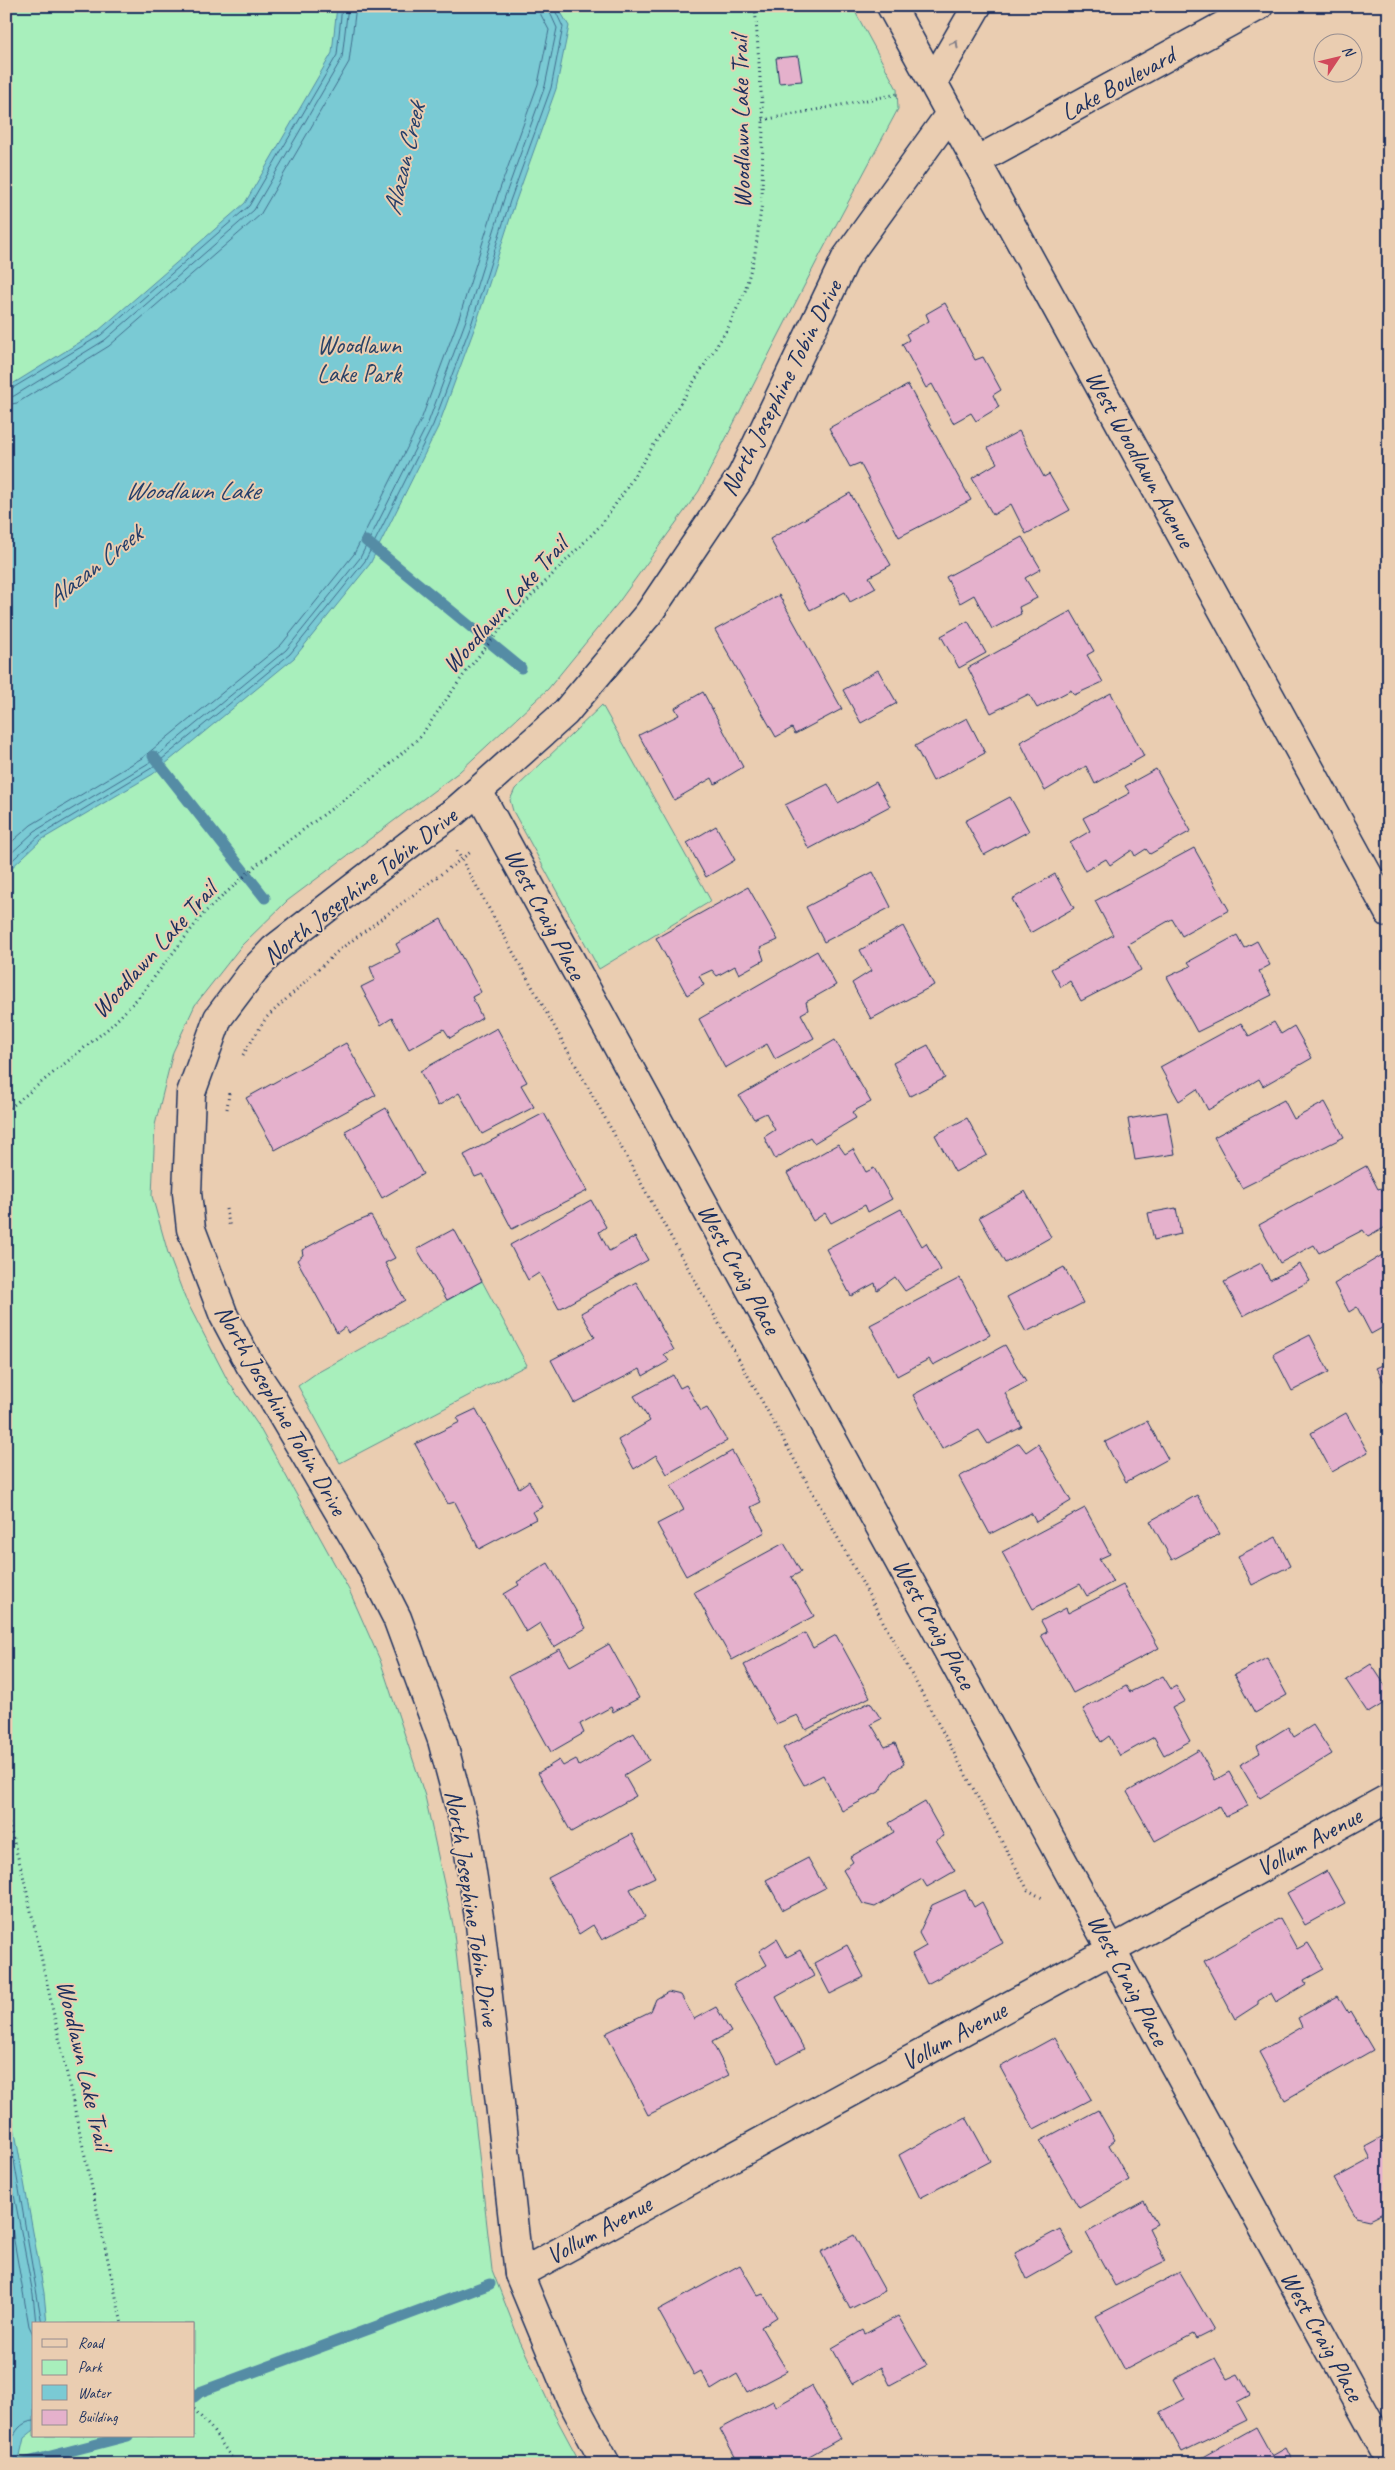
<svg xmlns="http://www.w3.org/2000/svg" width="1395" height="2470" font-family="Caveat,sans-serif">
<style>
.green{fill:#a8efbc;stroke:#628f8d;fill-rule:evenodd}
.water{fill:#7acad4;stroke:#548ca5}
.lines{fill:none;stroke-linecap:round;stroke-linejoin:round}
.shore{stroke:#416d8d;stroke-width:1}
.stream{stroke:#548ca5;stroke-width:11}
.building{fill:#e5b1cc;stroke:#1b2f5e}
.minor-casing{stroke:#1b2f5e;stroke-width:31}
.path{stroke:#1b2f5e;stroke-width:3;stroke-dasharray:1 4;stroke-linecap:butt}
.minor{stroke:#eacdb1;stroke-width:28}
.oneway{stroke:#827e88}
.labels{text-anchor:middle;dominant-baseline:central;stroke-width:4;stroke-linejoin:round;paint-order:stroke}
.street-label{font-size:25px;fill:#1b2f5e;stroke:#eacdb1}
.park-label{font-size:25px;fill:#294267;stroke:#eacdb1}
.water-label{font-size:26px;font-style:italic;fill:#243e6a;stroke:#eacdb1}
</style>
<rect width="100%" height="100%" fill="#eacdb1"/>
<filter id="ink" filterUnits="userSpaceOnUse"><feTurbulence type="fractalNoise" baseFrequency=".02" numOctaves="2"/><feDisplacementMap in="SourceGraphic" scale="10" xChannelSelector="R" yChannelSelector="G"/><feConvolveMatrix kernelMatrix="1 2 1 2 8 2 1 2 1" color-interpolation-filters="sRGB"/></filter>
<g filter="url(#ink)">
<g class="green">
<path d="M6 6H852L897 89 898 109 821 253 699 491 618 603 548 689 459 772 287 901 242 945 195 1005 173 1052 155 1125 152 1196 168 1253 185 1298 228 1381 258 1425 349 1590 380 1660 425 1796 453 1925 492 2270 519 2339 553 2412 581 2464H6ZM34 2324H194V2436H34Z"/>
<path d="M602 705 711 901 599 969 513 811 510 800 515 789Z"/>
<path d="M482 1281 527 1365 340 1463 298 1386 315 1374Z"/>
</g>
<g class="water">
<path d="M337 6H557L569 26 556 89 515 203 476 324 438 427 370 564 294 658 153 774 41 840 6 873V388L98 331 245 203 332 53Z"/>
<path d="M6 2082 44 2293 47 2324H34V2430L24 2438 18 2464H6Z"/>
</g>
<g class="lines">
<g class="shore">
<path d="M6 392 101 335 249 206 337 55 342 6"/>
<path d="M6 398 14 396 105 340 254 210 342 58 348 6"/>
<path d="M6 405 17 403 109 346 260 215 349 62 356 6"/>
<path d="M6 847 31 825 142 758 281 645 354 554 421 420 459 318 497 197 538 84 549 30 541 15 539 6"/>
<path d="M6 858 35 831 147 764 286 650 360 558 428 423 466 320 504 199 545 86 557 28 547 6"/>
<path d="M6 866 39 836 150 769 290 654 365 561 433 425 472 322 510 201 551 88 563 27 553 6"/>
<path d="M6 2113 42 2324"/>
<path d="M6 2153 33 2294 36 2324"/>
<path d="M6 2195 29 2326 34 2336"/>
<path d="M8 2464C9 2447 13 2422 34 2421"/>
</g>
<g class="stream">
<path d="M366 541 521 668"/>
<path d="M153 756 265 898"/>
<path d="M194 2397 200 2392 490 2284"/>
<path d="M20 2464 128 2436"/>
</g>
</g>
<g class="building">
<path d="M798 56 802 81 779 83 776 58Z"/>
<path d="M945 303 975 360 983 357 1001 390 993 395 999 407 976 421 971 413 953 423 932 384 926 388 902 344 909 340 906 334 929 321 926 314Z"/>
<path d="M908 385 971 500 899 537 860 463 850 467 829 428Z"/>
<path d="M1019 431 1044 477 1049 474 1070 510 1026 534 1011 504 993 515 972 478 997 463 988 448Z"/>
<path d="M850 493 891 565 869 577 876 588 850 602 845 592 810 610 770 539Z"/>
<path d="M1022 537 1041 569 1025 578 1037 598 1019 607 1021 614 992 629 974 595 960 603 946 577Z"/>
<path d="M779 595 842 709 795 734 792 728 776 737 715 630Z"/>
<path d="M1071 611 1094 651 1087 655 1103 682 1074 695 1071 690 1037 708 1029 694 991 713 968 668Z"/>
<path d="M968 621 986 653 959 668 941 636Z"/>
<path d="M878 670 897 703 861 723 843 690Z"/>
<path d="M703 692 743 767 715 784 712 778 674 800 639 735 679 715 675 708Z"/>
<path d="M1111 693 1144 756 1095 784 1086 766 1045 791 1020 742Z"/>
<path d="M967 718 985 753 933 781 915 746Z"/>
<path d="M1156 769 1191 831 1150 854 1146 849 1135 856 1132 850 1110 865 1106 859 1085 871 1070 843 1090 831 1083 818 1130 793 1125 786Z"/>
<path d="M876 782 890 806 809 849 785 805 828 784 838 803Z"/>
<path d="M1010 797 1029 831 984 855 965 821Z"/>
<path d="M716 826 735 860 706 877 687 843Z"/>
<path d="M1194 848 1229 910 1182 936 1172 919 1128 944 1141 970 1081 1001 1070 981 1061 987 1051 969 1113 935 1095 901Z"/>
<path d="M873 872 891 907 824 942 806 907Z"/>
<path d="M1055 874 1074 908 1030 933 1012 899Z"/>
<path d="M748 887 778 940 760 948 764 960 739 974 735 966 717 976 712 970 699 976 704 985 687 995 656 938Z"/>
<path d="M441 919 481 992 472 997 482 1018 450 1038 444 1029 409 1049 392 1018 381 1025 361 987 375 980 370 967 400 952 396 944Z"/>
<path d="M903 926 934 985 871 1019 852 983 871 971 860 950Z"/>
<path d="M1237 935 1244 948 1257 941 1270 965 1259 971 1272 995 1197 1032 1167 977 1191 966 1188 962Z"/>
<path d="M817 951 836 985 806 1002 808 1010 801 1014 814 1038 775 1059 767 1044 725 1068 699 1019Z"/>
<path d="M1274 1022 1281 1034 1294 1026 1312 1058 1263 1086 1259 1079 1208 1110 1197 1089 1179 1101 1160 1067 1241 1023 1249 1036Z"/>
<path d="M497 1028 527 1082 521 1085 534 1107 482 1134 459 1093 438 1106 420 1071Z"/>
<path d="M835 1040 871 1102 852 1112 856 1118 814 1143 810 1137 775 1159 764 1137 775 1130 766 1113 754 1119 739 1096Z"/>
<path d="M346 1043 376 1095 275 1150 246 1098Z"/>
<path d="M928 1045 945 1078 910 1096 893 1063Z"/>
<path d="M1284 1100 1294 1119 1325 1102 1344 1137 1242 1188 1214 1137Z"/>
<path d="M386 1108 423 1174 382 1198 345 1131Z"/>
<path d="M1167 1112 1175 1154 1135 1160 1128 1119Z"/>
<path d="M544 1113 587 1191 512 1229 483 1174 475 1177 464 1155Z"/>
<path d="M967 1118 987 1155 955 1172 935 1135Z"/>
<path d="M838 1144 845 1154 853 1149 866 1172 874 1168 892 1199 868 1212 865 1205 831 1223 825 1213 813 1221 787 1173Z"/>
<path d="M1366 1166 1378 1189 1381 1188 1389 1202V1225L1368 1237 1363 1230 1319 1253 1314 1245 1280 1263 1259 1225Z"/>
<path d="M1025 1191 1051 1237 1005 1263 979 1217Z"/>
<path d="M591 1200 606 1227 599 1232 609 1251 635 1237 648 1260 559 1309 539 1273 528 1280 510 1245Z"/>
<path d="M1176 1208 1181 1234 1154 1240 1148 1213Z"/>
<path d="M901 1209 922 1246 926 1243 941 1270 905 1291 895 1277 877 1290 875 1283 851 1296 826 1249Z"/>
<path d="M371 1216 395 1258 385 1263 405 1300 348 1333 345 1327 337 1333 297 1260 303 1255 302 1250 349 1225Z"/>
<path d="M454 1229 482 1281 447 1300 417 1249Z"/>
<path d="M1389 1251V1324L1371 1334 1357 1307 1349 1312 1334 1284Z"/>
<path d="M1261 1263 1270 1280 1300 1264 1310 1281 1243 1316 1224 1282Z"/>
<path d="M1064 1267 1083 1303 1026 1332 1007 1297Z"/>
<path d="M960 1278 990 1335 933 1365 929 1359 897 1376 870 1325Z"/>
<path d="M636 1282 674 1350 664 1354 669 1361 643 1376 640 1369 574 1403 551 1360 595 1337 581 1313Z"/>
<path d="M1310 1335 1329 1372 1292 1391 1273 1354Z"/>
<path d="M1005 1345 1026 1382 1005 1393 1022 1427 988 1444 979 1430 942 1449 913 1395Z"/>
<path d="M1389 1362V1389L1376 1368Z"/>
<path d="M673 1375 680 1388 686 1385 701 1411 707 1408 727 1441 667 1474 656 1455 634 1469 618 1440 650 1421 634 1396Z"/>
<path d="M476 1409 519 1488 529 1481 543 1507 532 1512 536 1519 479 1549 455 1502 448 1504 415 1444 460 1422 457 1418Z"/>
<path d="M1346 1413 1368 1452 1332 1472 1311 1433Z"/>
<path d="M1147 1421 1168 1459 1126 1482 1105 1442Z"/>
<path d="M1019 1443 1026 1452 1038 1444 1071 1501 1036 1522 1031 1513 990 1534 959 1477Z"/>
<path d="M732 1451 761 1502 751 1507 765 1532 686 1576 657 1524 684 1510 671 1486Z"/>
<path d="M1197 1495 1220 1534 1172 1560 1150 1521Z"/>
<path d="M1085 1508 1110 1554 1099 1559 1113 1582 1087 1596 1080 1584 1033 1609 1002 1552Z"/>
<path d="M1276 1537 1290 1566 1252 1585 1238 1556Z"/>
<path d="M784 1543 801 1572 791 1577 814 1616 732 1660 694 1592Z"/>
<path d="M548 1563 586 1628 554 1647 540 1623 526 1632 504 1594 519 1585 517 1582Z"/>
<path d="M1123 1585 1159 1648 1073 1693 1041 1635 1047 1632 1041 1621 1066 1608 1068 1613Z"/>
<path d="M805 1633 813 1648 836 1635 870 1697 806 1730 797 1715 776 1724 744 1665Z"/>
<path d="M609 1644 639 1698 613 1712 611 1707 580 1724 584 1733 551 1752 509 1676 560 1649 570 1666Z"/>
<path d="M1267 1658 1287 1695 1255 1713 1234 1675Z"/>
<path d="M1371 1664 1389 1691V1700L1368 1713 1346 1680Z"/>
<path d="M1163 1676 1171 1689 1176 1686 1185 1701 1172 1708 1190 1741 1164 1755 1154 1737 1120 1756 1109 1736 1101 1742 1083 1709 1126 1686 1130 1692Z"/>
<path d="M870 1702 881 1719 871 1724 885 1747 895 1743 904 1764 893 1771 879 1792 842 1811 823 1775 804 1785 783 1748Z"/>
<path d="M1313 1725 1332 1754 1260 1798 1240 1765 1260 1753 1257 1746 1288 1727 1294 1737Z"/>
<path d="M634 1733 649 1760 624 1775 636 1796 571 1832 538 1773 559 1760 563 1766 576 1759 579 1766Z"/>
<path d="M1199 1750 1215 1780 1229 1772 1248 1806 1225 1817 1219 1806 1155 1841 1127 1792Z"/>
<path d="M925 1802 944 1836 936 1840 955 1871 927 1887 922 1879 875 1907 863 1904 843 1870 853 1862 850 1857 894 1832 889 1823Z"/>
<path d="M632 1834 655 1877 630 1889 645 1917 602 1940 593 1925 579 1934 548 1878Z"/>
<path d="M808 1858 825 1888 783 1910 766 1880Z"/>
<path d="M1327 1871 1345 1903 1305 1925 1287 1893Z"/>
<path d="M965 1890 974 1907 982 1902 1003 1943 927 1984 912 1954 926 1946 919 1933 932 1905Z"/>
<path d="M1280 1918 1297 1949 1308 1943 1324 1969 1304 1980 1306 1984 1276 2002 1271 1993 1258 2001V2004L1235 2019 1204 1961Z"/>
<path d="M777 1939 787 1957 800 1950 814 1976 776 1997 804 2049 778 2063 733 1984 767 1965 759 1951Z"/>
<path d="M847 1945 864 1977 830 1994 814 1963Z"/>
<path d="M668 1992 681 1995 694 2019 716 2007 731 2032 712 2042 729 2075 648 2115 606 2033 651 2011 656 1999Z"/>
<path d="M1338 1996 1348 2013 1350 2011 1373 2050 1285 2100 1259 2052 1302 2027 1298 2018Z"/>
<path d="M1055 2037 1091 2099 1034 2129 1000 2067Z"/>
<path d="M1098 2110 1115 2140 1109 2145 1129 2180 1079 2208 1040 2141Z"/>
<path d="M966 2117 990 2161 920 2198 899 2155Z"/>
<path d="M1389 2134V2210L1369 2220 1356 2217 1334 2179 1371 2159 1365 2147Z"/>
<path d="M1144 2201 1157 2224 1149 2228 1165 2261 1115 2286 1086 2233Z"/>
<path d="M1060 2229 1073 2253 1027 2279 1015 2253Z"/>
<path d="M854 2235 885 2291 850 2309 821 2252Z"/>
<path d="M740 2265 758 2296 763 2294 777 2317 761 2327 787 2371 747 2392 737 2374 711 2390 701 2371 694 2375 658 2310Z"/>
<path d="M1180 2272 1214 2330 1196 2339 1193 2334 1125 2370 1096 2316Z"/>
<path d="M898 2316 927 2365 890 2385 881 2367 852 2384 832 2348 863 2330 865 2334Z"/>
<path d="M1215 2358 1227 2379 1238 2374 1250 2395 1237 2402 1247 2420 1182 2452 1160 2412 1185 2399 1174 2379Z"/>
<path d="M812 2386 841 2438 795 2464H739L720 2429 773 2401 775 2407Z"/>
<path d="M1256 2427 1272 2456 1286 2448 1294 2464H1190Z"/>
</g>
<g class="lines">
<g class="minor-casing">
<g id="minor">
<path d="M891 6 1389 913"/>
<path d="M933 82 977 6"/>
<path d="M976 161 1259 6"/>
<path d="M478 791 1389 2458"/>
<path d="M519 2274 1389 1798"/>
<path d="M606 2464 571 2399 519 2274 480 1924 465 1827 442 1740 397 1618 369 1563 272 1398 250 1365 224 1316 191 1229 187 1193 191 1093 218 1018 254 970 274 949 420 836 454 812 478 791 565 713 649 613 742 475 846 258 950 114"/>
</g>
</g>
<g class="path">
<path d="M763 120 898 94"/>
<path d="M457 851 845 1551 1028 1890 1044 1899"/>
<path d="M243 1055 266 1018 338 951 472 851"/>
<path d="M227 1109 229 1093"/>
<path d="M6 1111 110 1027 138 998 204 913 259 863 382 771 420 737 465 673 507 621 601 525 622 495 728 328 745 291 755 253 762 202 763 120 755 6"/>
<path d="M226 1209 230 1228"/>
<path d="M6 1814 24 1879 122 2324"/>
<path d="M194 2409 211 2428 236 2464"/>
</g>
<use href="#minor" class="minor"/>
</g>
<defs><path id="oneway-chevron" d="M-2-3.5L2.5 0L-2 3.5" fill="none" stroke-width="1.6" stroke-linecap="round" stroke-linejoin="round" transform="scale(1.25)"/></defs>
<use class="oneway" href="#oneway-chevron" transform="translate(955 44) rotate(-60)"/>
</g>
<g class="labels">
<g class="street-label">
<text transform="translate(1118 84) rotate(-29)">Lake Boulevard</text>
<text transform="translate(741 122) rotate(-91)">Woodlawn Lake Trail</text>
<text transform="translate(781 388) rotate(-63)">North Josephine Tobin Drive</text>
<text transform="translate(1140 459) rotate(61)">West Woodlawn Avenue</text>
<text transform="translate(505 605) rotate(-48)">Woodlawn Lake Trail</text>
<text transform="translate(360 886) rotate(-38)">North Josephine Tobin Drive</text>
<text transform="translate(545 914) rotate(62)">West Craig Place</text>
<text transform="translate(154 950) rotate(-48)">Woodlawn Lake Trail</text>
<text transform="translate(739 1269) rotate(61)">West Craig Place</text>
<text transform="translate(281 1410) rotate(60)">North Josephine Tobin Drive</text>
<text transform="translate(934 1624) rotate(61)">West Craig Place</text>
<text transform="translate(1309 1842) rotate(-29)">Vollum Avenue</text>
<text transform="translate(472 1908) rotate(81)">North Josephine Tobin Drive</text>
<text transform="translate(1128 1980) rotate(62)">West Craig Place</text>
<text transform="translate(954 2036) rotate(-29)">Vollum Avenue</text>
<text transform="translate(84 2065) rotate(77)">Woodlawn Lake Trail</text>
<text transform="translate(599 2230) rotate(-29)">Vollum Avenue</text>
<text transform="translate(1322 2336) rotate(61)">West Craig Place</text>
</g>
<g class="park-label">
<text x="359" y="345">Woodlawn<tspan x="359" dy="29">Lake Park</tspan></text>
</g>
<g class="water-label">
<text transform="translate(404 159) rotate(-77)">Alazan Creek</text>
<text x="192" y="490">Woodlawn Lake</text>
<text transform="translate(94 566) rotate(-38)">Alazan Creek</text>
</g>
</g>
<rect width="1395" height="2470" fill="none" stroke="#eacdb1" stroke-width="25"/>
<rect x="12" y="12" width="1370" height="2445" fill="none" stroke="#1b2f5e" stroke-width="2" filter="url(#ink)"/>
<rect x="32" y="2322" width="162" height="115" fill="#eacdb1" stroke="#978e90"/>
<rect x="42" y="2339" width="25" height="8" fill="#eacdb1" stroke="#978e90"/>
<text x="78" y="2348" font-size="15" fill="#1b2f5e">Road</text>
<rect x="42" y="2360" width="25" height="15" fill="#a8efbc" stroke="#978e90"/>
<text x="78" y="2372" font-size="15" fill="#1b2f5e">Park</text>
<rect x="42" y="2385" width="25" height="15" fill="#7acad4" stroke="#978e90"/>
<text x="78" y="2398" font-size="15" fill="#1b2f5e">Water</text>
<rect x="42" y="2410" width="25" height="15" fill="#e5b1cc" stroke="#978e90"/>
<text x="78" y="2422" font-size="15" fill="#1b2f5e">Building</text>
<g transform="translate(1338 58) rotate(55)"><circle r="24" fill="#eacdb1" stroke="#978e90"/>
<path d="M0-4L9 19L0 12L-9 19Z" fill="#d1495b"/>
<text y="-8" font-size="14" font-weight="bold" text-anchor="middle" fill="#1b2f5e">N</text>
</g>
</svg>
